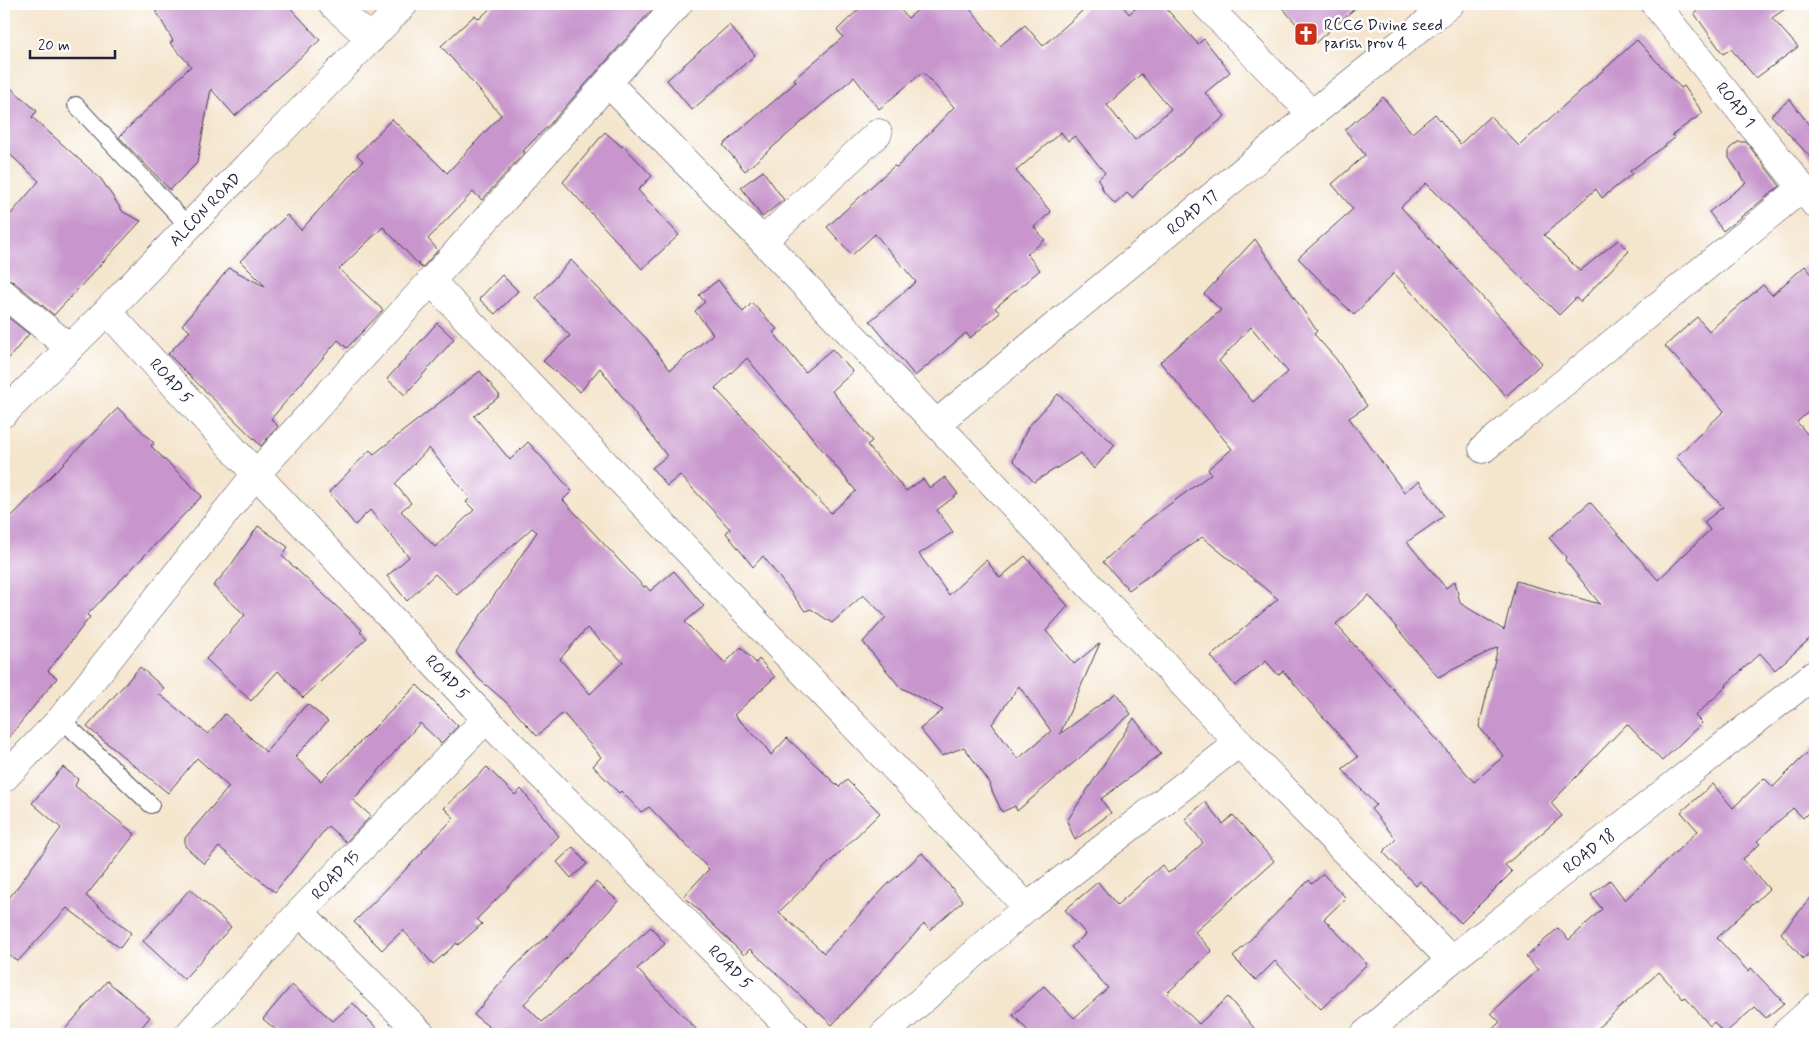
<svg xmlns="http://www.w3.org/2000/svg" width="1819" height="1038" font-family="Mynerve,sans-serif">
<style>
.building{fill:#c896cd;fill-rule:evenodd}
.lines{fill:none;stroke-linecap:round;stroke-linejoin:round}
.service-casing{stroke:#423f51;stroke-width:18}
.minor-casing{stroke:#423f51;stroke-width:29}
.secondary-casing{stroke:#423f51;stroke-width:29}
.service{stroke:#fff;stroke-width:16}
.minor{stroke:#fff;stroke-width:28}
.secondary{stroke:#fff;stroke-width:28}
.labels{text-anchor:middle;dominant-baseline:central;stroke-width:5;stroke-linejoin:round;paint-order:stroke}
.poi-label{font-size:16px;fill:#22223b;stroke:#fff;text-anchor:start}
.street-label{font-size:16px;fill:#22223b;stroke:#fff}
</style>
<rect width="100%" height="100%" fill="#fff"/>
<filter id="ink" filterUnits="userSpaceOnUse"><feTurbulence type="fractalNoise" baseFrequency=".02" numOctaves="2"/><feDisplacementMap in="SourceGraphic" scale="10" xChannelSelector="R" yChannelSelector="G"/><feConvolveMatrix kernelMatrix="1 2 1 2 8 2 1 2 1" color-interpolation-filters="sRGB"/></filter>
<filter id="wash" filterUnits="userSpaceOnUse"><feTurbulence type="fractalNoise" baseFrequency=".0096" numOctaves="4" result="noise"/><feDisplacementMap in="SourceGraphic" scale="20" xChannelSelector="R" yChannelSelector="G"/><feGaussianBlur stdDeviation="1.12" result="paint"/><feColorMatrix in="noise" values="0 0 0 0 0 0 0 0 0 0 0 0 0 0 0 0 0 1.4 0 .05"/><feComposite in="paint" operator="in"/></filter>
<g filter="url(#wash)">
<rect width="100%" height="100%" fill="#f4e5cd"/>
<g id="blocks">
<g class="building">
<path d="M152 4H287L320 40 235 116 211 89 197 163 170 190 119 137 191 66 170 43 173 41Z"/>
<path d="M495 4H657L550 124 523 151 525 152 482 200 473 192 428 239 438 250 422 268 383 227 339 269 383 310 347 348 338 340 271 419 278 426 261 446 168 354 190 331 182 325 229 268 266 287 240 261 287 215 301 230 363 161 357 155 392 119 447 173 501 115 441 46 475 15 479 19Z"/>
<path d="M864 4H895L908 18 925 4H966L1000 46 1025 25 1043 46 1090 4H1121L1129 14 1141 4H1162L1198 44 1204 39 1230 72 1205 93 1225 116 1148 182 1132 198 1127 193 1115 204 1104 192 1098 179 1105 173 1075 136 1068 141 1061 132 1016 171 1051 212 1034 227 1045 240 1027 254 1040 270 995 308 1000 313 970 338 966 333 915 376 870 321 916 282 875 234 852 255 827 227 894 166 897 167 954 107 923 72 879 109 854 77 745 171 723 145 796 82 794 79 843 37 837 30ZM1141 74 1171 109 1135 140 1107 105Z"/>
<path d="M1279 4H1360L1314 44Z"/>
<path d="M1707 4H1792L1772 18 1798 47 1756 78 1731 49 1723 54 1694 13Z"/>
<path d="M729 25 755 55 692 110 667 80Z"/>
<path d="M1637 40 1681 88 1684 86 1703 113 1672 135 1675 138 1630 171 1632 174 1602 198 1596 189 1544 235 1580 271 1618 240 1629 251 1580 302 1576 298 1559 315 1426 183 1401 207 1542 363 1506 396 1394 273 1354 315 1298 258 1353 209 1332 184 1365 155 1345 130 1383 97 1412 133 1435 114 1460 144 1490 116 1519 146Z"/>
<path d="M4 82 37 111 32 117 101 179 123 212 141 221 54 315 14 282 4 279V222L39 181 4 149Z"/>
<path d="M1790 99 1815 133V162L1771 115Z"/>
<path d="M605 132 622 147 623 145 652 176 638 190 679 235 642 269 563 182Z"/>
<path d="M1738 142H1746L1780 186 1723 231 1709 212 1746 183 1729 158V149Z"/>
<path d="M763 171 784 200 762 217 741 187Z"/>
<path d="M1255 239 1317 331 1314 334 1336 359 1367 406 1349 418 1404 492 1419 481 1444 516 1407 542 1446 588 1455 581 1460 603 1504 630 1516 581 1600 604 1565 560 1566 557 1549 538 1590 502 1658 580 1710 530 1704 522 1723 507 1676 457 1724 411 1665 346 1697 317 1709 331 1763 285 1772 295 1805 266 1815 278V406L1797 422 1815 443V634L1775 670 1760 653 1726 685 1727 686 1695 716 1702 723 1662 761 1627 724 1551 803 1562 816 1505 865 1512 872 1461 923 1420 881 1416 886 1383 852 1396 839 1371 809 1376 805 1342 769 1358 757 1283 671 1278 675 1266 661 1235 686 1211 656 1278 599 1202 537 1129 590 1103 562 1141 527 1140 526 1211 474 1208 469 1232 449 1160 362 1221 310 1204 294ZM1251 327 1288 372 1253 402 1219 361ZM1369 595 1438 677 1498 647 1479 727 1504 756 1474 782 1336 624Z"/>
<path d="M571 260 646 338 670 370 713 334 695 311 705 302 699 295 718 280 743 312 752 303 777 329 773 332 805 372 832 349 853 372 832 391 872 441 867 445 906 491 923 479 930 488 945 477 958 494 937 510 953 532 919 554 949 595 986 560 1000 578 1025 556 1068 606 1046 631 1074 664 1100 643 1060 734 1116 693 1131 714 1017 811 1015 806 1002 812 992 791 990 783 964 747 942 756 920 729 943 710 900 687 863 642 886 617 863 595 832 623 811 609 805 611 763 556 753 567 726 533 730 529 680 475 667 486 652 468 667 456 600 368 580 392 543 361 570 336 536 298ZM747 358 856 491 831 513 715 388ZM1019 686 1051 731 1018 759 992 724Z"/>
<path d="M502 275 518 291 495 314 479 299Z"/>
<path d="M4 314 29 334 4 364Z"/>
<path d="M437 323 454 339 405 395 387 379Z"/>
<path d="M480 371 500 396 474 416 510 460 528 442 572 491 563 500 644 587 646 586 650 591 674 571 704 606 685 622 725 663 741 647 756 663 759 659 775 677 734 715 764 745 771 755 787 738 839 787 847 780 880 813 779 912 824 953 886 886 922 853 963 901 930 930 924 924 832 1025 750 949 744 955 684 896 709 869 649 807 641 812 621 791 619 793 593 766 601 757 563 713 537 736 506 702 479 679 456 652 537 532 532 528 457 595 435 574 407 601 387 576 409 557 370 510 355 525 329 492 370 450 374 454ZM429 448 470 498 466 502 474 510 435 547 401 511 411 503 395 484ZM587 628 623 662 590 694 560 659Z"/>
<path d="M1058 394 1115 445 1094 469 1081 453 1034 482 1013 460 1028 427Z"/>
<path d="M118 408 154 443 151 446 202 496 87 615 90 617 48 671 57 678 4 743V524Z"/>
<path d="M258 526 288 547 282 556 362 630 360 632 367 638 303 698 278 671 251 701 206 659 245 615 213 586 229 568Z"/>
<path d="M140 667 164 688 159 694 208 734 225 714 266 752 307 704 328 721 295 757 321 781 417 685 458 726 441 743 420 723 353 800 371 816 346 842 328 826 275 892 219 847 204 864 185 846V838L229 787 197 758 168 793 87 727Z"/>
<path d="M1134 718 1161 754 1101 799 1111 813 1075 840 1067 821Z"/>
<path d="M1815 745V806L1803 818 1793 808 1757 841 1760 844 1743 859 1769 889 1717 938 1748 971 1751 968 1784 1003 1766 1018 1755 1007 1724 1034 1714 1022 1710 1026 1685 997 1683 999 1659 972 1591 1034H1487L1500 1022 1491 1013 1538 970 1526 957 1558 928 1569 940 1602 909 1591 895 1610 880 1625 900 1698 831 1681 812 1713 784 1733 808 1764 778 1773 787Z"/>
<path d="M63 767 78 779 75 786 135 834 86 896 131 933 120 948 67 908 18 961 4 952V905L61 828 32 803Z"/>
<path d="M487 767 515 795 521 789 559 836 477 919 482 924 458 945 457 943 433 964 403 930 382 950 354 922 423 852 422 851 454 818 444 808Z"/>
<path d="M1205 802 1223 824 1233 815 1274 861 1195 932 1212 951 1167 993 1199 1024 1228 997 1259 1034H1031L1013 1015 1044 986 1074 1018 1108 988 1071 947 1086 934 1065 910 1098 882 1117 905 1162 865 1168 873 1173 870 1203 843 1185 819Z"/>
<path d="M573 847 587 864 571 878 557 862Z"/>
<path d="M1323 874 1346 898 1324 919 1367 964 1321 1009 1275 961 1256 980 1233 957 1309 880 1312 884Z"/>
<path d="M596 882 618 901 524 1004 542 1022 651 927 665 944 637 969 701 1034H498L474 1015 514 967 548 935Z"/>
<path d="M190 889 231 927 184 979 143 941Z"/>
<path d="M1815 893V948L1803 959 1781 933Z"/>
<path d="M107 981 150 1017 136 1034H61Z"/>
<path d="M292 985 333 1021 353 1003 382 1034H281L263 1019Z"/>
</g>
</g>
</g>
<g filter="url(#ink)">
<use href="#blocks" fill-opacity="0" stroke="#423f51" stroke-width="1"/>
<g class="lines">
<g class="service-casing">
<g id="service">
<path d="M76 105 189 227"/>
<path d="M61 719 151 805"/>
</g>
</g>
<g class="minor-casing">
<g id="minor">
<path d="M332 4 371 39"/>
<path d="M1205 4 1312 114"/>
<path id="s1" d="M1655 4 1815 204"/>
<path d="M608 83 763 241 1239 743 1451 960"/>
<path d="M763 241 878 133"/>
<path d="M431 281 1027 907"/>
<path d="M4 294 70 348"/>
<path id="s2" d="M107 311 256 474 486 719 796 1034"/>
<path id="s3" d="M937 423 1312 114 1450 4"/>
<path d="M1483 449 1802 188"/>
<path d="M4 778 61 719 256 474 431 281 678 4"/>
<path d="M300 912 421 1034"/>
<path id="s4" d="M189 1034 300 912 486 719"/>
<path d="M884 1034 1027 907 1239 743"/>
<path id="s5" d="M1365 1034 1451 960 1815 674"/>
<path d="M1785 1034 1815 1007"/>
</g>
</g>
<g class="secondary-casing">
<g id="secondary">
<path id="s6" d="M4 413 107 311 404 4"/>
</g>
</g>
<use href="#service" class="service"/>
<use href="#minor" class="minor"/>
<use href="#secondary" class="secondary"/>
</g>
</g>
<defs>
<g id="church-square" transform="scale(1.25)"><rect x="-9" y="-9" width="18" height="18" rx="4" fill="#c8321e" stroke="#fff"/><path d="M-1.2-6h2.4v3.5h3.3v2.4h-3.3V6h-2.4V-.1h-3.3v-2.4h3.3Z" fill="#fff"/></g>
</defs>
<g fill-rule="evenodd">
<use href="#church-square" x="1306" y="34"/>
</g>
<g class="labels">
<g class="poi-label">
<text x="1324" y="25">RCCG Divine seed<tspan x="1324" dy="18">parish prov 4</tspan></text>
</g>
<g class="street-label">
<text stroke="none"><textPath href="#s1" startOffset="129">ROAD 1</textPath></text>
<text stroke="none"><textPath href="#s6" startOffset="286">ALCON ROAD</textPath></text>
<text stroke="none"><textPath href="#s3" startOffset="331">ROAD 17</textPath></text>
<text stroke="none"><textPath href="#s2" startOffset="95">ROAD 5</textPath></text>
<text stroke="none"><textPath href="#s2" startOffset="500">ROAD 5</textPath></text>
<text stroke="none"><textPath href="#s5" startOffset="289">ROAD 18</textPath></text>
<text stroke="none"><textPath href="#s4" startOffset="216">ROAD 15</textPath></text>
<text stroke="none"><textPath href="#s2" startOffset="905">ROAD 5</textPath></text>
</g>
</g>
<rect width="1819" height="1038" fill="none" stroke="#fff" stroke-width="20"/>
<path d="M30 50v8h85v-8" fill="none" stroke="#22223b" stroke-width="2.5"/>
<text x="38" y="50" font-size="15" fill="#22223b" stroke="#ffffff" stroke-width="4" paint-order="stroke">20 m</text>
</svg>
